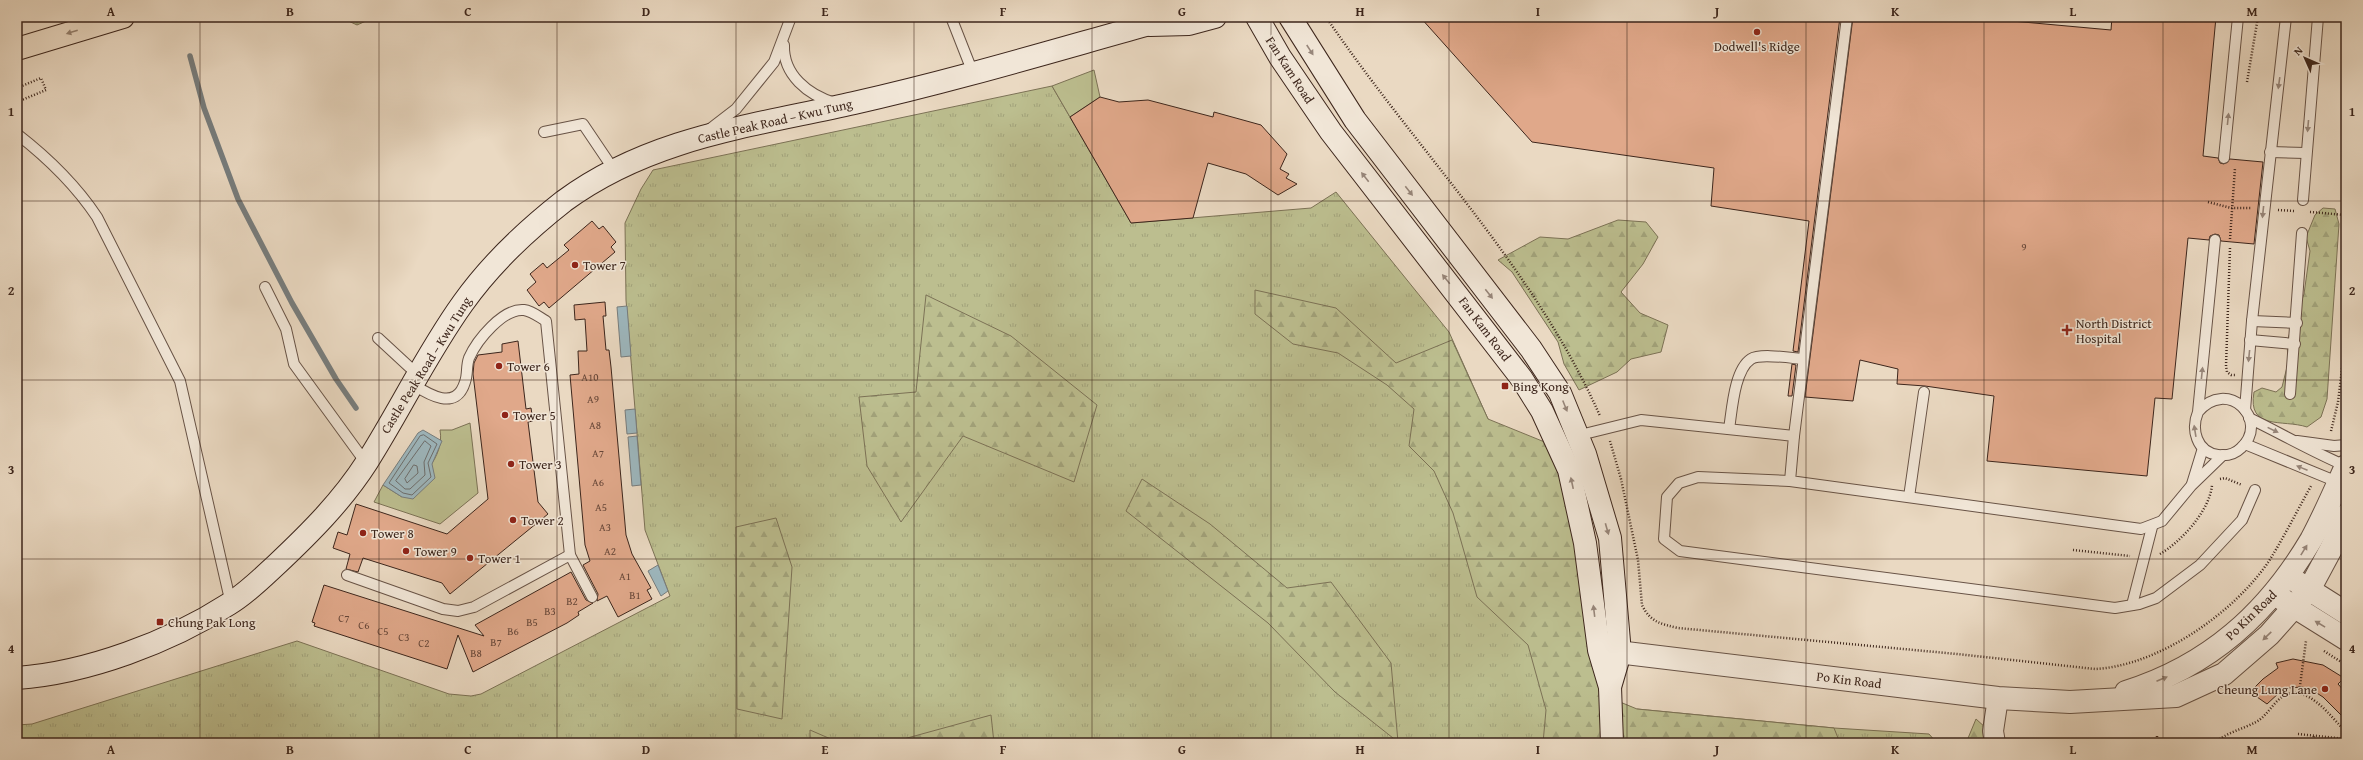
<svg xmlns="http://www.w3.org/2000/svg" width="2363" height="760" font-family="'Gentium Book Plus',serif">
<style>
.grass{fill:url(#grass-tufts);stroke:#7c7256}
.forest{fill:url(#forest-firs);stroke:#7c7256}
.garden{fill:#bcbe8f;stroke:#7c7256}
.water{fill:#9db7be;stroke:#777d7d}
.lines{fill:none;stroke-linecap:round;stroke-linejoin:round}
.shore{stroke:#6d6e6d;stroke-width:1}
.stream{stroke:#777d7d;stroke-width:5.5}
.building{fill:#e0a88a;stroke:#3d261c}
.service-casing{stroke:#685346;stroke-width:12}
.minor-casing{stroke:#685346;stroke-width:22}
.tertiary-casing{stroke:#685346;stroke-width:24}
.secondary-casing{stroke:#3d261c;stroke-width:24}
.motorway-casing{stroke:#3d261c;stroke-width:24}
.path{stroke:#3d261c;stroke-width:2.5;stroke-dasharray:1 2;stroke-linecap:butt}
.service{stroke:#f1e6d7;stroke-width:10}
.minor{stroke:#f1e6d7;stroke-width:20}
.tertiary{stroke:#f1e6d7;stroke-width:22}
.secondary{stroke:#f1e6d7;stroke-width:22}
.motorway{stroke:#ead9c2;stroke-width:22}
.oneway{fill:#94806f}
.oneway2{fill:#97867a}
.grid{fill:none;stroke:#3d261c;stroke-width:1;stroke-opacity:0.55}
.poi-dot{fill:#8f2418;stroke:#f1e6d7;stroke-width:1.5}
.labels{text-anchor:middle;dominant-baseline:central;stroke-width:3;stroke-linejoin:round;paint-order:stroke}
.number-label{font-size:11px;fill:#664638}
.poi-label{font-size:13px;fill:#3d261c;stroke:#f1e6d7;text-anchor:start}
.street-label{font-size:13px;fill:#3d261c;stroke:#f1e6d7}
.neatline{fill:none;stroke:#3d261c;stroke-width:1.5}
.grid-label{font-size:13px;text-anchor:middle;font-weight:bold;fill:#3d261c}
</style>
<defs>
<pattern id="grass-tufts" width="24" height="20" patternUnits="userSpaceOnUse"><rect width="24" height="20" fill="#bcbe8f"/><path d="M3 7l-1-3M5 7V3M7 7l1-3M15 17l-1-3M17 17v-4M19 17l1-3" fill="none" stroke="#a2a37b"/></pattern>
<pattern id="forest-firs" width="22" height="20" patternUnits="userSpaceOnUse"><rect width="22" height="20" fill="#bcbe8f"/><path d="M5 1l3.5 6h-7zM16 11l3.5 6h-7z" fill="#a2a37b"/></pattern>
</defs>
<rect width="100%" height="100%" fill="#ead9c2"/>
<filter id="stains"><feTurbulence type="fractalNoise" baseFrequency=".005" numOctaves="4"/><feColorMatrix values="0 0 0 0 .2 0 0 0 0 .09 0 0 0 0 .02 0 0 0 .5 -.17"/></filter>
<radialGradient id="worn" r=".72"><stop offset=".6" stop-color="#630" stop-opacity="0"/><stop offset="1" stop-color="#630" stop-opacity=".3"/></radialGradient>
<g class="grass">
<path d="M1052 86 1131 223 1311 208 1336 192 1449 332 1488 419 1588 743H17V725L32 724 297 641 449 694 471 696 481 694 670 596 645 530 626 300 625 223 641 189 653 170Z"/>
<path d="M1637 709 1834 728 1929 734 1937 743H1638Z"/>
</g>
<g class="forest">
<path d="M340 17H375L357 25Z"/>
<path d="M2323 208 2335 209 2339 224 2327 399 2321 417 2307 427C2283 419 2247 431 2254 392L2262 388 2276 392 2282 387 2288 363 2287 341 2304 294 2310 251 2306 237 2315 215Z"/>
<path d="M1618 220 1646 222 1658 237 1643 264 1621 292 1640 313 1668 325 1661 352 1631 359 1617 372 1579 390 1564 364 1558 342 1512 272 1498 260 1540 237 1568 239Z"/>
<path d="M1255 290 1336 308 1396 363 1452 340 1488 419 1552 445 1581 545 1603 695 1637 709 1834 728 1840 743H1543L1546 710 1528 645 1477 597 1453 513 1434 471 1409 446 1414 409 1387 385 1338 353 1293 344 1255 314Z"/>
<path d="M926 295 1011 336 1097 405 1074 482 963 436 901 522 867 466 859 397 916 392Z"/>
<path d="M1142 479 1210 524 1287 588 1331 582 1391 663 1398 742 1335 692 1268 623 1126 511Z"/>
<path d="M776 518 792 567 782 719 737 709 736 527Z"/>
<path d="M991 715 994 743H889Z"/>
<path d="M1976 719 1996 737 1998 743H1966Z"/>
<path d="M810 730 840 743H810Z"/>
</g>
<g class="garden">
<path d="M1094 70 1100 97 1070 117 1052 86Z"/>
<path d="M470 423 478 493 440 524 374 502 383 485 402 497C419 479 445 458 440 430H452Z"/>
</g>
<g class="water">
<path d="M627 306 631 356 621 357 617 307Z"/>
<path d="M635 409 637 433 627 434 625 410Z"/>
<path d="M423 430 442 441 432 464 435 478 413 499 402 497 383 485 418 433Z"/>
<path d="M637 436 641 485 632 486 628 437Z"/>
<path d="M658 565 668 591 661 596 648 571Z"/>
</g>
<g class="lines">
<g class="shore">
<path d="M424 435 437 444 428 463 431 477 412 495 403 493 389 483 420 436Z"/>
<path d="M425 441 431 446 424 462 425 475 410 489H405L396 481Z"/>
<path d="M414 465 417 466 418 473 407 483 405 479Z"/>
</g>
<path class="stream" d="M190 56 204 108 238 199 292 303 336 379 356 408"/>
</g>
<g class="building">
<path d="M1420 17H1840L1798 352 1793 351 1809 221 1711 206 1714 168 1532 142Z"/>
<path d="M1853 17H1968L2111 30 2112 17H2216L2203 156 2218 158 2220 163 2224 164 2230 159 2263 162 2254 244 2221 241 2219 235 2215 234 2210 236 2209 240 2188 238 2172 399 2155 398 2147 476 1987 461 1994 396 1925 386 1897 384 1898 369 1860 360 1853 401 1805 397Z"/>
<path d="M1100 97 1119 102 1148 100 1213 117 1214 112 1261 125 1287 154 1280 169 1289 174 1286 178 1297 184 1278 195 1246 174 1208 163 1193 218 1131 223 1070 117Z"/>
<path d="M592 221 599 229 603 226 616 242 611 247 615 252 549 308 544 302 539 306 527 290 536 282 530 274 543 263 547 268 569 250 564 245Z"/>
<path d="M605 302 606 316H603L606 350H609L611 367 626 535 632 554 651 588 647 590 652 599 618 617 607 596 597 601 598 594 583 565 590 561 585 545 570 375 579 374 578 351H587L585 319 575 320 574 305Z"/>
<path d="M518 341 526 409 531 408 533 421 528 422 538 502 548 514 450 594 442 583 363 558 358 572 346 569 350 554 333 548 338 532 347 535 356 504 447 534 488 499 473 374 474 363 478 355 502 352V344Z"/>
<path d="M1792 364 1796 365 1792 396H1788Z"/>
<path d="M571 572 586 600 593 603 578 612 579 615 567 623 473 672 458 635 447 669 314 626 315 623 312 622 324 585 484 636 475 625Z"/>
<path d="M2293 659 2323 665 2344 678 2338 684 2346 693V720L2323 697 2312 690 2302 687 2288 688 2280 692 2267 704 2250 692 2263 679 2278 668 2276 663Z"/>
</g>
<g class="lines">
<g class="service-casing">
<g id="service">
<path d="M951 17 973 73"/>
<path d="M784 45C783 75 808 95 835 103"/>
<path d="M710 129 736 109 774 62 791 17"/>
<path d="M544 132 583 124 614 170"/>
<path d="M17 134C48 158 75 184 97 217L180 381 231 604"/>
<path d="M2270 152 2305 153"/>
<path d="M2224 158 2238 17"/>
<path d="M2303 200 2318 17"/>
<path d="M265 287 286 329 294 364 366 463"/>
<path d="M2252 321 2297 323"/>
<path d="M378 338 418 375"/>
<path d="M2250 340 2295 344"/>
<path d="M412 384C428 394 456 412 465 382 468 374 466 366 469 358 477 340 503 308 524 310 532 311 539 317 546 321L570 555 592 597"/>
<path d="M2290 394 2302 233"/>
<path d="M2245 410 2252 321 2286 17"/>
<path d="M2198 412C2227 377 2271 420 2241 448 2235 454 2226 456 2218 455 2196 452 2191 429 2198 412L2215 240"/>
<path d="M2249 418C2282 434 2313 452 2346 466"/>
<path d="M1729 429C1732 411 1734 370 1751 359 1760 353 1791 358 1803 359"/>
<path d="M1576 436 1641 420 1794 436 1790 481 2141 529 2162 521 2191 486 2223 455"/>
<path d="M1794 436 1847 17"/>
<path d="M2297 441 2334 446 2346 445"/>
<path d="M2245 444 2340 483"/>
<path d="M1790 481 1698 477 1679 483 1667 497 1664 539 1680 551 2115 608 2139 604 2156 598 2200 565 2242 520 2255 490"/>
<path d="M2192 484 2203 448"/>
<path d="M1909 497 1924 392"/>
<path d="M347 575 443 609 458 611 474 607 570 555"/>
<path d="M2132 605 2152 527"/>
</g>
</g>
<g class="minor-casing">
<path id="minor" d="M1995 743 1993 731 1998 698"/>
</g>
<g class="tertiary-casing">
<g id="tertiary">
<path d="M2297 582 2346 613"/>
<path d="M2282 599 2346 639"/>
<path d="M1601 650 1998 698 2070 702 2176 696 2224 674 2269 635 2309 590 2331 549 2346 515"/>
<path d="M2126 692C2209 666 2267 614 2311 540 2324 516 2335 490 2346 466"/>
</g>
</g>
<g class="secondary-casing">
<g id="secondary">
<path d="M1257 17 1280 57 1331 132 1522 379 1542 411 1569 470 1585 543 1599 650 1610 687 1612 743"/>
<path d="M1290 17 1355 120 1531 349 1560 393 1585 454 1610 538 1620 653 1610 687"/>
<path d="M1150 25 1189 24 1215 17"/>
<path d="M17 678C87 673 170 642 229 604 246 594 262 578 276 565 310 533 342 501 367 462 400 410 427 353 463 303 490 265 527 230 564 201 651 137 753 126 854 103 952 81 1049 52 1146 25L1166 17"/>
</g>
</g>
<g class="motorway-casing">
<path id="motorway" d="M17 49 123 17"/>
</g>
<g class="path">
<path d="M1326 17C1417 151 1534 267 1600 416"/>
<path d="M2247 82 2258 17"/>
<path d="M17 88 41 78 46 90 17 102"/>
<path d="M2208 202 2231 208H2251"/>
<path d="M2278 210 2295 211"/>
<path d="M2310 212 2345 215"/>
<path d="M2230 239 2235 168"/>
<path d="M2230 248 2226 366 2227 372 2231 375H2235"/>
<path d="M2331 431 2338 402 2346 336"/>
<path d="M1610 441 1621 479 1638 560 1642 605C1650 622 1661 624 1678 628L1957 654 2095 669C2158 666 2234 613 2269 561 2284 537 2297 511 2311 486"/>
<path d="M2220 479 2225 478 2242 485"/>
<path d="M2073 550 2130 556"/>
<path d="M2160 554C2182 541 2210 510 2212 485"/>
<path d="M2324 651 2346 665"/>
<path d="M2299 693 2306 641"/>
<path d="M2298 734 2346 739"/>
<path d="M2157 743V734"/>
<path d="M2215 743C2225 733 2243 729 2256 722 2267 716 2272 704 2282 697 2306 681 2331 717 2346 732"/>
<path d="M2312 743 2314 736"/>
</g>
<use href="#service" class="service"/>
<use href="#minor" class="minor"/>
<use href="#tertiary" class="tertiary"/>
<use href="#secondary" class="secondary"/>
<use href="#motorway" class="motorway"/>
</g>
<defs><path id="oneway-solid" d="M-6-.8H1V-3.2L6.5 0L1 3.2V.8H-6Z"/></defs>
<use class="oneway" href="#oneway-solid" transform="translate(72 32) rotate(163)"/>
<g class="oneway2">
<use href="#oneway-solid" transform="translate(1310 50) rotate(57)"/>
<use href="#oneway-solid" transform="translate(2279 83) rotate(98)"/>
<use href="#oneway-solid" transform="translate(2228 119) rotate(-84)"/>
<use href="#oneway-solid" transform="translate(2308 126) rotate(95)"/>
<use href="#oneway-solid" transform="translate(1365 177) rotate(-128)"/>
<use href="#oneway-solid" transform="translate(1409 191) rotate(52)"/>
<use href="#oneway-solid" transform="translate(2263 212) rotate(96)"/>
<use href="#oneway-solid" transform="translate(1446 279) rotate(-129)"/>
<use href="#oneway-solid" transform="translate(1489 294) rotate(52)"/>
<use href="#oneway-solid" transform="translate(2249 356) rotate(96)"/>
<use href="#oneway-solid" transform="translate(2202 373) rotate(-84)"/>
<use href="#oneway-solid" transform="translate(1565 406) rotate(68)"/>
<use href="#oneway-solid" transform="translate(2273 430) rotate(26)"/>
<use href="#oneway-solid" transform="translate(2195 431) rotate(-99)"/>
<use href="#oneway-solid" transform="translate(2302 468) rotate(-158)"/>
<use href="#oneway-solid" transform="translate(1572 483) rotate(-102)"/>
<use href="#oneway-solid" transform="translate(1607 529) rotate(74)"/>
<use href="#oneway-solid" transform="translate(2304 550) rotate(-58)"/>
<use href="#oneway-solid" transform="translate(1594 611) rotate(-97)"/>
<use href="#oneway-solid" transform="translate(2320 624) rotate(-149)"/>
<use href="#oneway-solid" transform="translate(2267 636) rotate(136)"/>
<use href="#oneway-solid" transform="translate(2162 679) rotate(-23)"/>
</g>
<path class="grid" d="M200 17V743M379 17V743M557 17V743M736 17V743M914 17V743M1092 17V743M1271 17V743M1449 17V743M1627 17V743M1806 17V743M1984 17V743M2163 17V743M17 201H2346M17 380H2346M17 559H2346"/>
<g class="poi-dot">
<circle cx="1757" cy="32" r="4"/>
<circle cx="575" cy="265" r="4"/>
<path d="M2065 324h4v4h4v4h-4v4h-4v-4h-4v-4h4z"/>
<circle cx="499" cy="366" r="4"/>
<rect x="1501" y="382" width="8" height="8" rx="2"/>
<circle cx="505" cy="415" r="4"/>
<circle cx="511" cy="464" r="4"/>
<circle cx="513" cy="520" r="4"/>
<circle cx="363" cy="533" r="4"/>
<circle cx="406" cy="551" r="4"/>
<circle cx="470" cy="558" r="4"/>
<rect x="156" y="618" width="8" height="8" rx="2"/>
<circle cx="2325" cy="689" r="4"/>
</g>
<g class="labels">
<g class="number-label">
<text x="2024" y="247">9</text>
<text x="590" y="377">A10</text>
<text x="593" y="399">A9</text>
<text x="595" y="425">A8</text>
<text x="598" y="453">A7</text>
<text x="598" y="482">A6</text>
<text x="601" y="507">A5</text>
<text x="605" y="527">A3</text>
<text x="610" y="551">A2</text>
<text x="625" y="576">A1</text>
<text x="635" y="595">B1</text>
<text x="572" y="601">B2</text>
<text x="550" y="611">B3</text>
<text x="344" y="618">C7</text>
<text x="532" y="622">B5</text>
<text x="364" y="625">C6</text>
<text x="383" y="631">C5</text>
<text x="513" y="631">B6</text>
<text x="404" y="637">C3</text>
<text x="496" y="642">B7</text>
<text x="424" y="643">C2</text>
<text x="476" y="653">B8</text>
</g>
<g class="poi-label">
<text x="1757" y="46" text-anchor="middle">Dodwell's Ridge</text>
<text x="583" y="265">Tower 7</text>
<text x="2076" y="323">North District<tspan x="2076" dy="15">Hospital</tspan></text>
<text x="507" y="366">Tower 6</text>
<text x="1513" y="386">Bing Kong</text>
<text x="513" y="415">Tower 5</text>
<text x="519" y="464">Tower 3</text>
<text x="521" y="520">Tower 2</text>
<text x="371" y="533">Tower 8</text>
<text x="414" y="551">Tower 9</text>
<text x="478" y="558">Tower 1</text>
<text x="168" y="622">Chung Pak Long</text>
<text x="2317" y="689" text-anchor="end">Cheung Lung Lane</text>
</g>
<g class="street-label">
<text transform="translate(1290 70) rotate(57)">Fan Kam Road</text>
<text transform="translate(775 121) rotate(-13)">Castle Peak Road – Kwu Tung</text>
<text transform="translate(1485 329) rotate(53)">Fan Kam Road</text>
<text transform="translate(426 365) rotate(-58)">Castle Peak Road – Kwu Tung</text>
<text transform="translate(2251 615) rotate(-44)">Po Kin Road</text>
<text transform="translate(1849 680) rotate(7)">Po Kin Road</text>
</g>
</g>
<rect width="2363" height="760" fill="none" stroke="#ead9c2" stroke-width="44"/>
<g transform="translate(2305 58) rotate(315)" stroke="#f1e6d7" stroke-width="3" paint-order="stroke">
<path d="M0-3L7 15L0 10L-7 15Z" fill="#3d261c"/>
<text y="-6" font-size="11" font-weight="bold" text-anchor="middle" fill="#3d261c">N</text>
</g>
<rect x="22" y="22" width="2319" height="716" class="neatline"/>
<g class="grid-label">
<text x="111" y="16">A</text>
<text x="290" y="16">B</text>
<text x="468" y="16">C</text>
<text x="646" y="16">D</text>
<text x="825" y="16">E</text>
<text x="1003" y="16">F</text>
<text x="1182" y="16">G</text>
<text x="1360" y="16">H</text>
<text x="1538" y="16">I</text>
<text x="1717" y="16">J</text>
<text x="1895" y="16">K</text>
<text x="2073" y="16">L</text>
<text x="2252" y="16">M</text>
<text x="11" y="116">1</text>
<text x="2352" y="116">1</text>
<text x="11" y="295">2</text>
<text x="2352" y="295">2</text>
<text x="11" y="474">3</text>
<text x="2352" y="474">3</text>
<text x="11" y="653">4</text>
<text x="2352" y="653">4</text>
<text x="111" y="754">A</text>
<text x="290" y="754">B</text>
<text x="468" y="754">C</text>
<text x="646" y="754">D</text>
<text x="825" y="754">E</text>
<text x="1003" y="754">F</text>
<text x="1182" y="754">G</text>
<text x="1360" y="754">H</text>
<text x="1538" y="754">I</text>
<text x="1717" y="754">J</text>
<text x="1895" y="754">K</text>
<text x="2073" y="754">L</text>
<text x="2252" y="754">M</text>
</g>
<rect width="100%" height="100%" filter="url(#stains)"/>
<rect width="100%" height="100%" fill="url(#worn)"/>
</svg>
